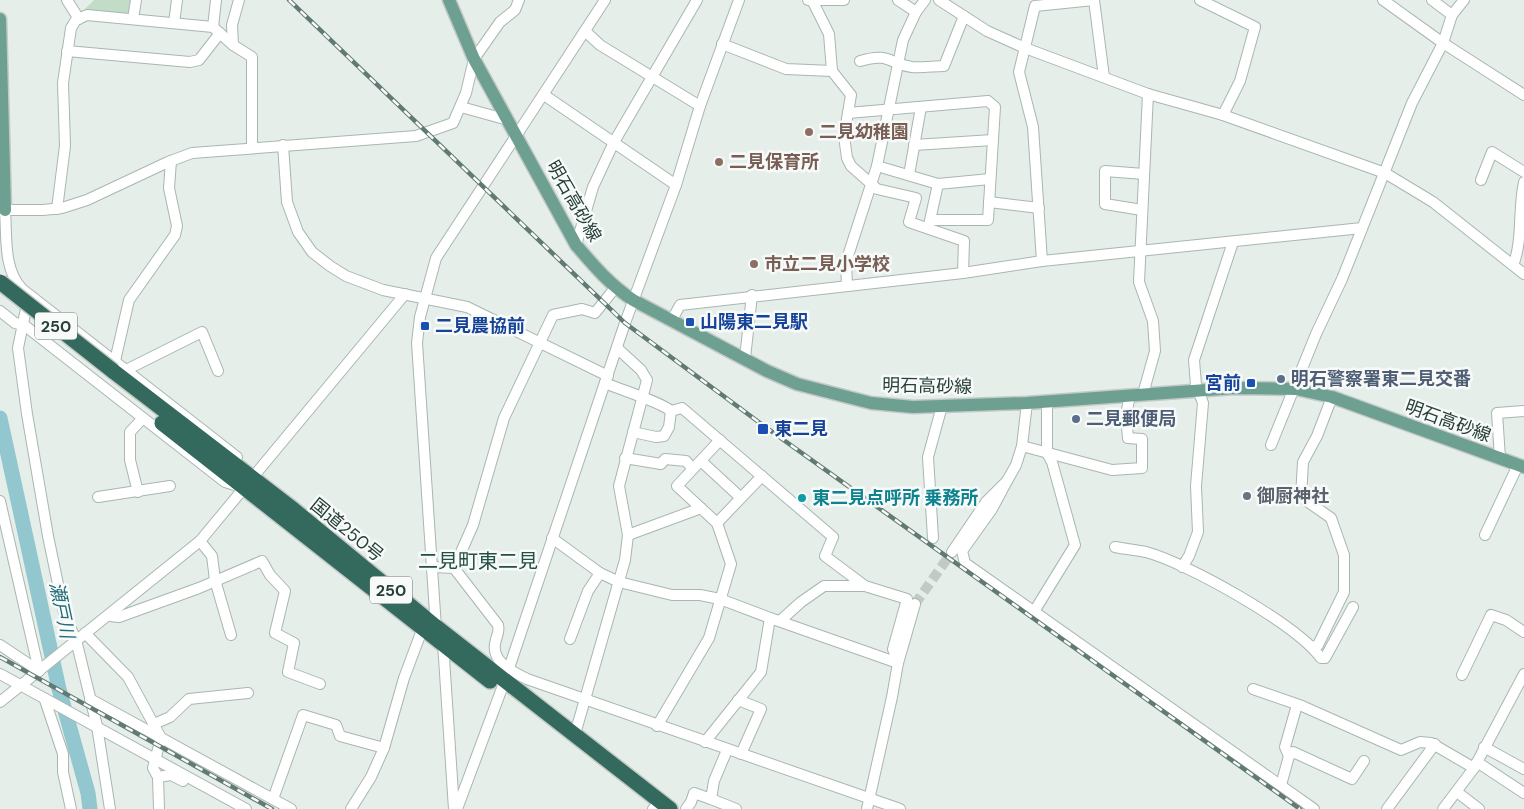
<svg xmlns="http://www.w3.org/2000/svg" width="1524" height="809" font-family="'DM Sans','Noto Sans JP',sans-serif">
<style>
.park{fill:#c1ddc8}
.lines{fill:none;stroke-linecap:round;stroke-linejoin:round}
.river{stroke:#93c7cf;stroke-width:15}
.minor-tunnel{stroke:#c0cbc6;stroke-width:10;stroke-dasharray:10 5;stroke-linecap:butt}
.minor-casing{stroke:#a9b6b1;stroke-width:12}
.major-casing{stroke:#c2c9c7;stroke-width:15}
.highway-casing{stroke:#c2c9c7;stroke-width:18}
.minor{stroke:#fff;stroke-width:10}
.major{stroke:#6ea092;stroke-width:12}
.highway{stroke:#346a5d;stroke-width:15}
.rail-casing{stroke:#617a73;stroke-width:4.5}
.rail{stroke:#f7faf9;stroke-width:2.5;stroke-dasharray:8;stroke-linecap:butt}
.highway-bridge-casing{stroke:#c2c9c7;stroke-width:18;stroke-linecap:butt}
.highway-bridge{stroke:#346a5d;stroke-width:15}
.education-dot{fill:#8d6e63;stroke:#f7faf9;stroke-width:2}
.transit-dot{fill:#1a4fb4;stroke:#f7faf9;stroke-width:2}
.service-dot{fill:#5c6f8a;stroke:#f7faf9;stroke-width:2}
.worship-dot{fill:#6b7280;stroke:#f7faf9;stroke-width:2}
.culture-dot{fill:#0f9aa8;stroke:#f7faf9;stroke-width:2}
.labels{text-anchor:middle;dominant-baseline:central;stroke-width:5;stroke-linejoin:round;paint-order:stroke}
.shield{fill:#f7faf9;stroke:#657772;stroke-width:1}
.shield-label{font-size:16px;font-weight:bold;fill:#263f38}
.education-label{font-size:18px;font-weight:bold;fill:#785e54;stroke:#f7faf9;text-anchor:start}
.street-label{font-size:18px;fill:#263f38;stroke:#f7faf9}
.transit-label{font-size:18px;font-weight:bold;fill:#164399;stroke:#f7faf9;text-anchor:start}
.service-label{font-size:18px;font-weight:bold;fill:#4e5e75;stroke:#f7faf9;text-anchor:start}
.worship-label{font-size:18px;font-weight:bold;fill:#5b616d;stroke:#f7faf9;text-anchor:start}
.culture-label{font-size:18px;font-weight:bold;fill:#0d838f;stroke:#f7faf9;text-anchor:start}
.water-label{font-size:19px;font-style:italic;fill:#236c78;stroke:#f7faf9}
.quarter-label{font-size:20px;fill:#235044;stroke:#f7faf9}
</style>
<rect width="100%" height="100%" fill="#e6eeea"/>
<path class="park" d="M94 0H133L132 10 126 14 84 10Z"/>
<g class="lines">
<path class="river" d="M0 418 59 689 88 793 90 809"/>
<path class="minor-tunnel" d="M915 604 952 552"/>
<g class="minor-casing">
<g id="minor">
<path d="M67 0 79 19"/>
<path d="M808 0H844"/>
<path d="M812 0 829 34 832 71 851 95 844 136 847 158 851 166 877 189 916 198 909 222 964 241 963 273"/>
<path d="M898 0 916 12 925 0"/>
<path d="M939 0 987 31 1025 48 1148 94 1223 115 1385 173 1433 202 1524 274"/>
<path d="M1094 0 1104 77"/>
<path d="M1200 0 1255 27 1240 81 1223 115"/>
<path d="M1383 0 1443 43 1524 95"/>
<path d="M1432 0 1452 15"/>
<path d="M133 19 136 0"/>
<path d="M174 23 177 0"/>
<path d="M213 27 216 0"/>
<path d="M585 31 600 45 700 106"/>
<path d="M722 44 786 69 832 71"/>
<path d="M233 45 232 25 239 0"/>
<path d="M67 51 190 62 199 60 220 33"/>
<path d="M860 61C891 52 888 64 912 67 922 68 934 66 944 66L964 16"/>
<path d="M544 95 676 185"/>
<path d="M461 107 508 120"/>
<path d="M848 113 988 101 995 107 988 220H931"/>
<path d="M283 145 287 202 298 232 312 252 330 266 346 276 383 290 467 307 608 376"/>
<path d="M914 145 993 140"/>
<path d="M877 166 938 184 990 179"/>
<path d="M909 175 921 107"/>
<path d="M1481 180 1492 152 1524 172"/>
<path d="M989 202 1039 208"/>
<path d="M57 209 65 146 63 83 71 28 76 20 87 15 213 27 233 45 252 57V147"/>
<path d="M0 210H43L62 208 87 200 168 162 192 153 416 136 453 123 466 93 474 59 500 22 515 10 519 0"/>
<path d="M5 210C7 236 3 269 22 289L237 457"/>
<path d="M1142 210 1105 204V171L1144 174"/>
<path d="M929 225 938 184"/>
<path d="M576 245 593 187 614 142 697 0"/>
<path d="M1042 261 1033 127 1019 72 1035 6 1094 0"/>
<path d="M1513 265C1523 242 1518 208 1524 182"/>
<path d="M847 286 846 262 877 166 903 40 916 12"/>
<path d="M28 299 18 348 27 414 48 536 64 613 76 640 97 726 110 809"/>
<path d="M0 311 15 323 24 325 225 482 238 486"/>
<path d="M672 320 680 305 963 273 1042 261 1362 228"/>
<path d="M745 358 752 295"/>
<path d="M115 361 129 300 175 235 177 226 169 188 171 161"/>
<path d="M126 370 202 332 218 371"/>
<path d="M605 383C621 390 661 402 671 411"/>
<path d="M1143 394 1155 351 1153 321 1139 282 1148 94"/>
<path d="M671 411 682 408 833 537 825 556 865 586 907 599 893 649 898 663 892 697 867 809"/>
<path d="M633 432 656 437 664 436 669 427 671 411"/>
<path d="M1271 445 1316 334 1342 279 1412 103 1443 43 1452 15 1464 0"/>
<path d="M1022 446 1112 470 1142 468V439L1128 438 1126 415 1130 395"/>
<path d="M625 458 661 464 665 459 686 461 693 469"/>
<path d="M1500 458 1497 413 1524 411"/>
<path d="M701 461 740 497"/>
<path d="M1007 481 992 509 962 551 965 563 1314 809"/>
<path d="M138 492 130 460V432L143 418"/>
<path d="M98 497 170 486"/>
<path d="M0 501 39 671"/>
<path d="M717 523 677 486 720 440"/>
<path d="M628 535 701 508"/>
<path d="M1485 535 1518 465"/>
<path d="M552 538 600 573 619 582 672 595H700L720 599 770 618"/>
<path d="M933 538 928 457 942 406"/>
<path d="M200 541 212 556 215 580 231 635"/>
<path d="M1115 547C1125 549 1136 550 1146 552 1187 563 1296 624 1321 658H1325L1353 607"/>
<path d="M952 552 986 502 1007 481 1016 465 1022 446 1027 403"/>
<path d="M433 567 454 568 498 625C500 633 496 636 495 644 492 663 514 672 527 679L900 809"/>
<path d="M1182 567 1189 556 1198 532 1196 486 1203 403 1196 385 1194 360 1233 242"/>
<path d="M454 568 473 525 504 418 553 315 582 309 595 313 615 288"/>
<path d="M1035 610 1075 545 1052 462 1047 453V401"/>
<path d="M110 616 119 617 199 588 262 561 270 575 285 591 275 633 294 643 288 672 320 684"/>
<path d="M780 621 801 602 824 586H865"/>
<path d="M436 628 417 343 420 317 436 258 605 0"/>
<path d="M85 633 128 677 161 738 153 768 158 777 159 809"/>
<path d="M570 639 588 591 600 573"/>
<path d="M443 643 454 809"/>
<path d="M0 645 39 671"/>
<path d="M1313 647 1318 645 1344 592V555L1331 518 1301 497 1303 462 1317 436 1332 397"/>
<path d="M0 674 246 809"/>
<path d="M1462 675 1491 615 1506 620 1524 632"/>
<path d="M1253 689 1302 706 1401 750 1420 742 1431 743 1474 768"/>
<path d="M90 699 291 809"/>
<path d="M45 700 63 754V772L71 809"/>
<path d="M738 700 761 709 741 754"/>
<path d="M0 702 200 541 405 294"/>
<path d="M154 724 170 717 189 699 248 693"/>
<path d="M657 726 709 638 731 564 717 523 762 476"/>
<path d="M575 734 625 560 628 535 619 486 647 380 641 370 617 348"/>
<path d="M705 742 761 672 770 618 898 663 915 604"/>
<path d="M1484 747 1524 769"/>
<path d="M727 750 714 781 711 799 736 809"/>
<path d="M1289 756 1285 747 1297 705"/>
<path d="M1477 762 1524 793"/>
<path d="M158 777 171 775 183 781"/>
<path d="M1281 785 1289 756 1293 752 1352 779 1364 761"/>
<path d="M1457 792 1479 809"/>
<path d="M273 799 303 715 336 725 340 736 384 748"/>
<path d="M351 809 371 777 384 748 404 678 422 630"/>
<path d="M457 809 505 680 625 323 676 185 700 106 739 0"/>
<path d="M653 809 654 808"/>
<path d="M686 809 691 802 694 793 711 799"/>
<path d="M1387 809 1435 744"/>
<path d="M1443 809 1474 768 1524 674"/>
</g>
</g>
<g class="major-casing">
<g id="major">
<path d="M449 0 474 59 576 245C594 266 610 285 633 300L767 371 797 384 871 403 913 407 1027 403 1234 388 1296 389 1332 397 1524 467"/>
<path d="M0 19 5 210"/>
</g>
</g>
<g class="highway-casing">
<g id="highway">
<path d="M113 371 294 510 435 626 670 809"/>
<path d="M162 423 490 681"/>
</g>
</g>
<use href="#minor" class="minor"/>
<use href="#major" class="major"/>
<use href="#highway" class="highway"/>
<g class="rail-casing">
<g id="rail">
<path d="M289 0 625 323 764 426 1300 809"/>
<path d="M0 657 272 809"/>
</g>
</g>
<use href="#rail" class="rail"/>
<g class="highway-bridge-casing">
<path id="highway-bridge" d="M0 282 113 371"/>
</g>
<use href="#highway-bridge" class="highway-bridge"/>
</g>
<g class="education-dot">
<circle cx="809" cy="132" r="5"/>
<circle cx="719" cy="162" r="5"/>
<circle cx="754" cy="264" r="5"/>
</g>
<g class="transit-dot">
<rect x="685" y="317" width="10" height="10" rx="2.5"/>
<rect x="420" y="321" width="10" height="10" rx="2.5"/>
<rect x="1246" y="378" width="10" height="10" rx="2.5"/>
<rect x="757" y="423" width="12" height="12" rx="2.5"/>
</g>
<g class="service-dot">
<circle cx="1281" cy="379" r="5"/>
<circle cx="1076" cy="419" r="5"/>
</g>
<circle class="worship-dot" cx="1247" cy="496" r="5"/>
<circle class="culture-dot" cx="802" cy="498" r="5"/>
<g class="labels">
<g class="shield">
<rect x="35" y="312.5" width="42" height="27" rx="4"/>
<rect x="370" y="576.5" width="42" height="27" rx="4"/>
</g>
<g class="shield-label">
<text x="56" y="326">250</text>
<text x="391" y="590">250</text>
</g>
<g class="education-label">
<text x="819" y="132">二見幼稚園</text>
<text x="729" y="162">二見保育所</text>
<text x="764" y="264">市立二見小学校</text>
</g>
<g class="street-label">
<text transform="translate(574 201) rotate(60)">明石高砂線</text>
<text transform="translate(927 386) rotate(1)">明石高砂線</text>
<text transform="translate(1448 421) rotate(20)">明石高砂線</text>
<text transform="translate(347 530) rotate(39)">国道250号</text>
</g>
<g class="transit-label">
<text x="700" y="322">山陽東二見駅</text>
<text x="435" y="326">二見農協前</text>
<text x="1241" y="383" text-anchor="end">宮前</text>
<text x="774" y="429">東二見</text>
</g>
<g class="service-label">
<text x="1291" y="379">明石警察署東二見交番</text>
<text x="1086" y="419">二見郵便局</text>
</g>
<g class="worship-label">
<text x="1257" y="496">御厨神社</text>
</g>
<g class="culture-label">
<text x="812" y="498">東二見点呼所 乗務所</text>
</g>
<g class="water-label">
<text transform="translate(62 610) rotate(78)">瀬戸川</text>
</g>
<g class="quarter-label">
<text x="478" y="561">二見町東二見</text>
</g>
</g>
</svg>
